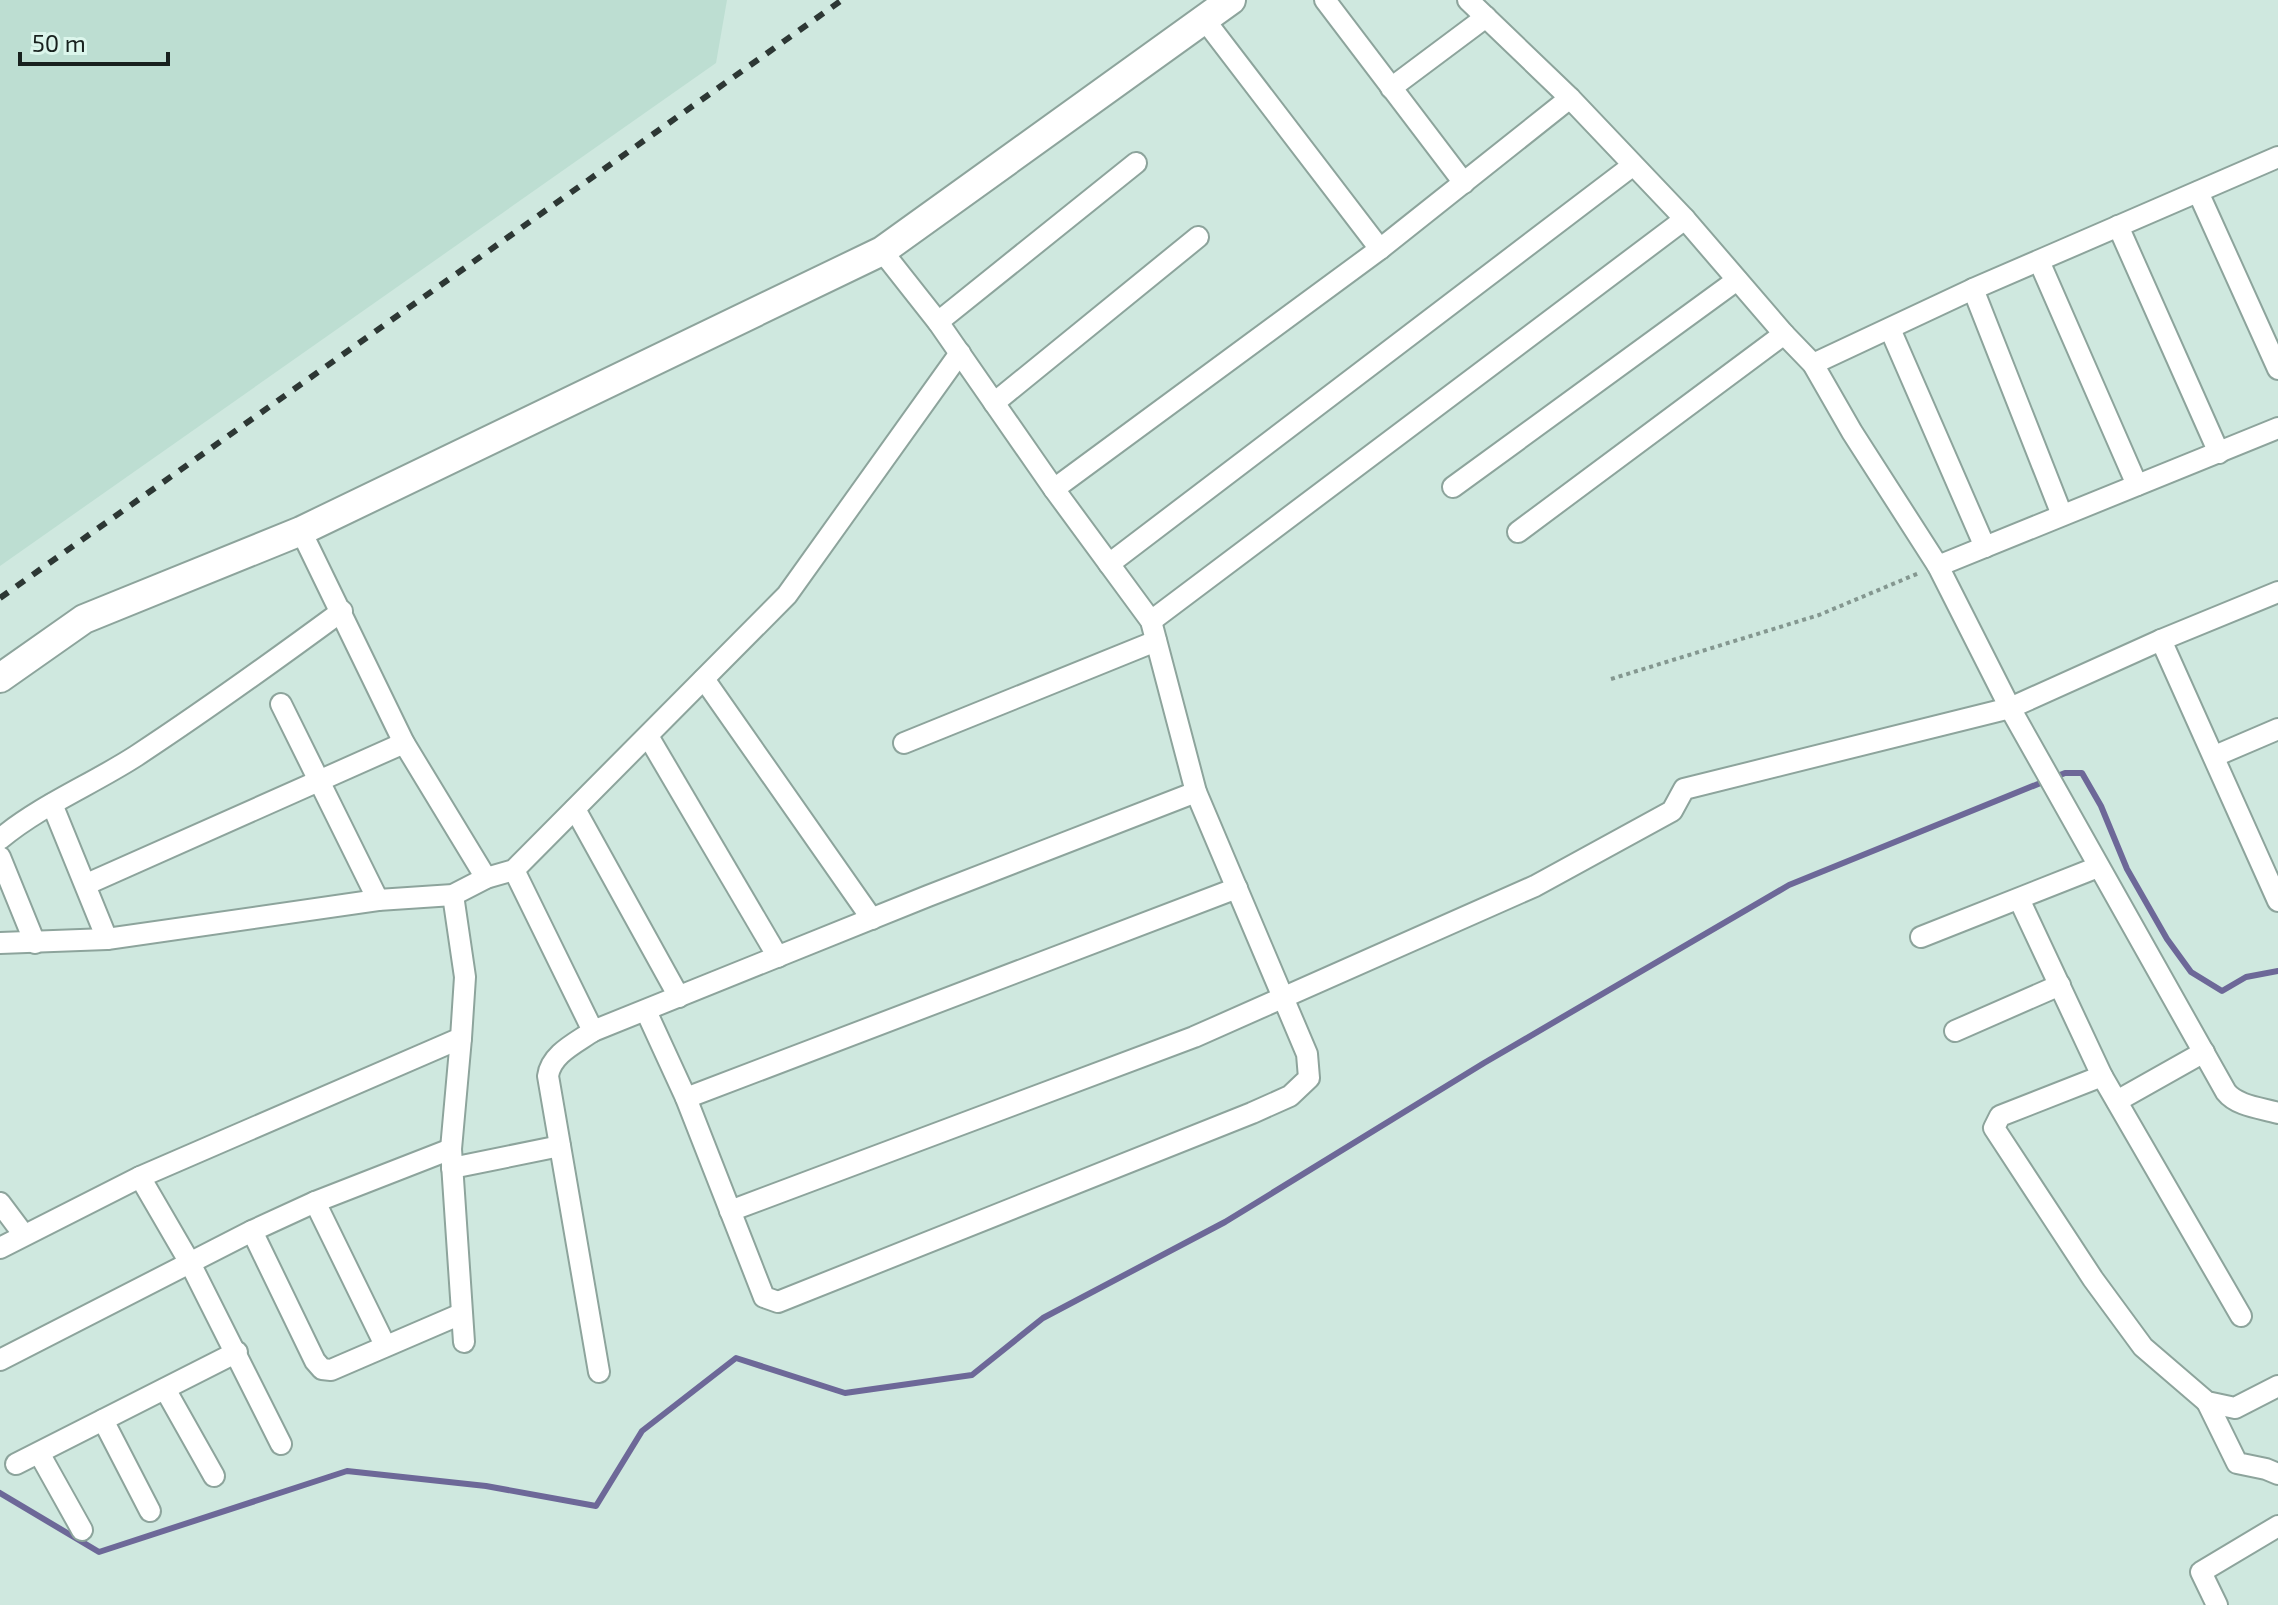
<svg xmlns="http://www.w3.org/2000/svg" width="2278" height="1605" font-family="'Exo 2',sans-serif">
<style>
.built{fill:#bdded2}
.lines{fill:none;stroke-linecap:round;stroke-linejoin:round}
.stream{stroke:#6d6898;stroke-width:6}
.street-casing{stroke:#8da49c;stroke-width:24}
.secondary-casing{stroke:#8da49c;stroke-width:32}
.path{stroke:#849790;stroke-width:4;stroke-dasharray:4 4;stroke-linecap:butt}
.street{stroke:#fff;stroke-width:20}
.secondary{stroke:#fff;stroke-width:28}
.rail{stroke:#2d3734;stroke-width:6;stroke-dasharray:10 10;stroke-linecap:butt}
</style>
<rect width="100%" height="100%" fill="#cfe8df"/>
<path class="built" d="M0 0H727L716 63 0 566Z"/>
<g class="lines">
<path class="stream" d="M0 1493 99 1552 347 1471 486 1486 596 1506 642 1431 736 1358 845 1393 972 1375 1043 1318 1225 1222 1484 1063 1789 885 2065 773H2082L2101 806 2127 869 2167 939 2191 972 2222 991 2246 977 2278 971"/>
<g class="street-casing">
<g id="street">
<path d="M1325 0 1464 183"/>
<path d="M1468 0 1570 98 1685 219 1784 334 1813 364 1852 432 1938 566 2010 708 2226 1092C2237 1106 2261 1108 2278 1113"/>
<path d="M1204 19 1380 249"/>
<path d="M1391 88 1486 17"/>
<path d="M2198 192 2278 369"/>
<path d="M2118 226 2219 453"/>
<path d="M2039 261 2137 485"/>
<path d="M1973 289 2062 515"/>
<path d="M938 322 1136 163"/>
<path d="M1890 329 1985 547"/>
<path d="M1813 364 1973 289 2278 157"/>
<path d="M994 403 1198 237"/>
<path d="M1453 487 1737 280"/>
<path d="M1054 489 1380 249 1570 98"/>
<path d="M301 531 404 743 486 878"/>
<path d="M1518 532 1784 334"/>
<path d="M1109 564 1632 166"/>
<path d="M1938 566 2278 428"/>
<path d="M1151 621 1685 219"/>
<path d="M2161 640 2278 901"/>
<path d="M704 679 872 919"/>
<path d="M281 704 378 900"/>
<path d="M648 736 778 957"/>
<path d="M904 743 1156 641"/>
<path d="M2215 756 2278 729"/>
<path d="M52 804 107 939"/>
<path d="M575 809 679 997"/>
<path d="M0 839C41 805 91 785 136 756 206 710 274 661 342 611"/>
<path d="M0 857 35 943"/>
<path d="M514 870 593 1031 928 896 1196 792"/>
<path d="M87 884 404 743"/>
<path d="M2019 899 2102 1076 2241 1316"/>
<path d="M1921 937 2098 867"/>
<path d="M0 943 107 939 378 900 453 895 486 878 514 870 787 595 960 353"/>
<path d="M646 1011 686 1098 764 1297 778 1302 1252 1113 1290 1096 1309 1078 1307 1054 1196 792 1151 621 1054 489 938 322 882 251"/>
<path d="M593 1031C576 1043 551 1054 548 1076L599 1372"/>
<path d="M1955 1031 2060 985"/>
<path d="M461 1038 451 1149 464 1342"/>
<path d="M2102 1076 2000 1116 1994 1128 2093 1279 2143 1347 2207 1402 2235 1408 2278 1386"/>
<path d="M686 1098 1237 888"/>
<path d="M2117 1101 2204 1052"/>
<path d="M452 1168 560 1146"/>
<path d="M140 1177 190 1263 281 1444"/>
<path d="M315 1202 385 1345"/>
<path d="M0 1203 24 1235"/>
<path d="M730 1211 1194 1037 1535 886 1672 811 1684 789 2010 708 2161 640 2278 592"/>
<path d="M252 1231 315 1361 322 1369 331 1370 461 1314"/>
<path d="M0 1248 140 1177 461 1038 465 977 453 895"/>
<path d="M0 1360 252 1231 315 1202 451 1149"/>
<path d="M165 1389 214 1476"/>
<path d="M2207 1402 2237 1463 2266 1469 2278 1474"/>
<path d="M103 1420 150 1511"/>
<path d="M39 1453 82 1530"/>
<path d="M16 1464 237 1352"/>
<path d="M2217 1605 2201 1572 2278 1526"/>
</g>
</g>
<g class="secondary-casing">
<path id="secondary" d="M0 678 84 619 301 531 882 251 1231 0"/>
</g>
<path class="path" d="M1611 679 1819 615 1919 573"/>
<use href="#street" class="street"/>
<use href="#secondary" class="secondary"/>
<path class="rail" d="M0 598 842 0"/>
</g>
<path d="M20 52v12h148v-12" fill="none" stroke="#18211e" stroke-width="4"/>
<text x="32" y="52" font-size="24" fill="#18211e" stroke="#dcf6ec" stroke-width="6" paint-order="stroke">50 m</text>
</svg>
